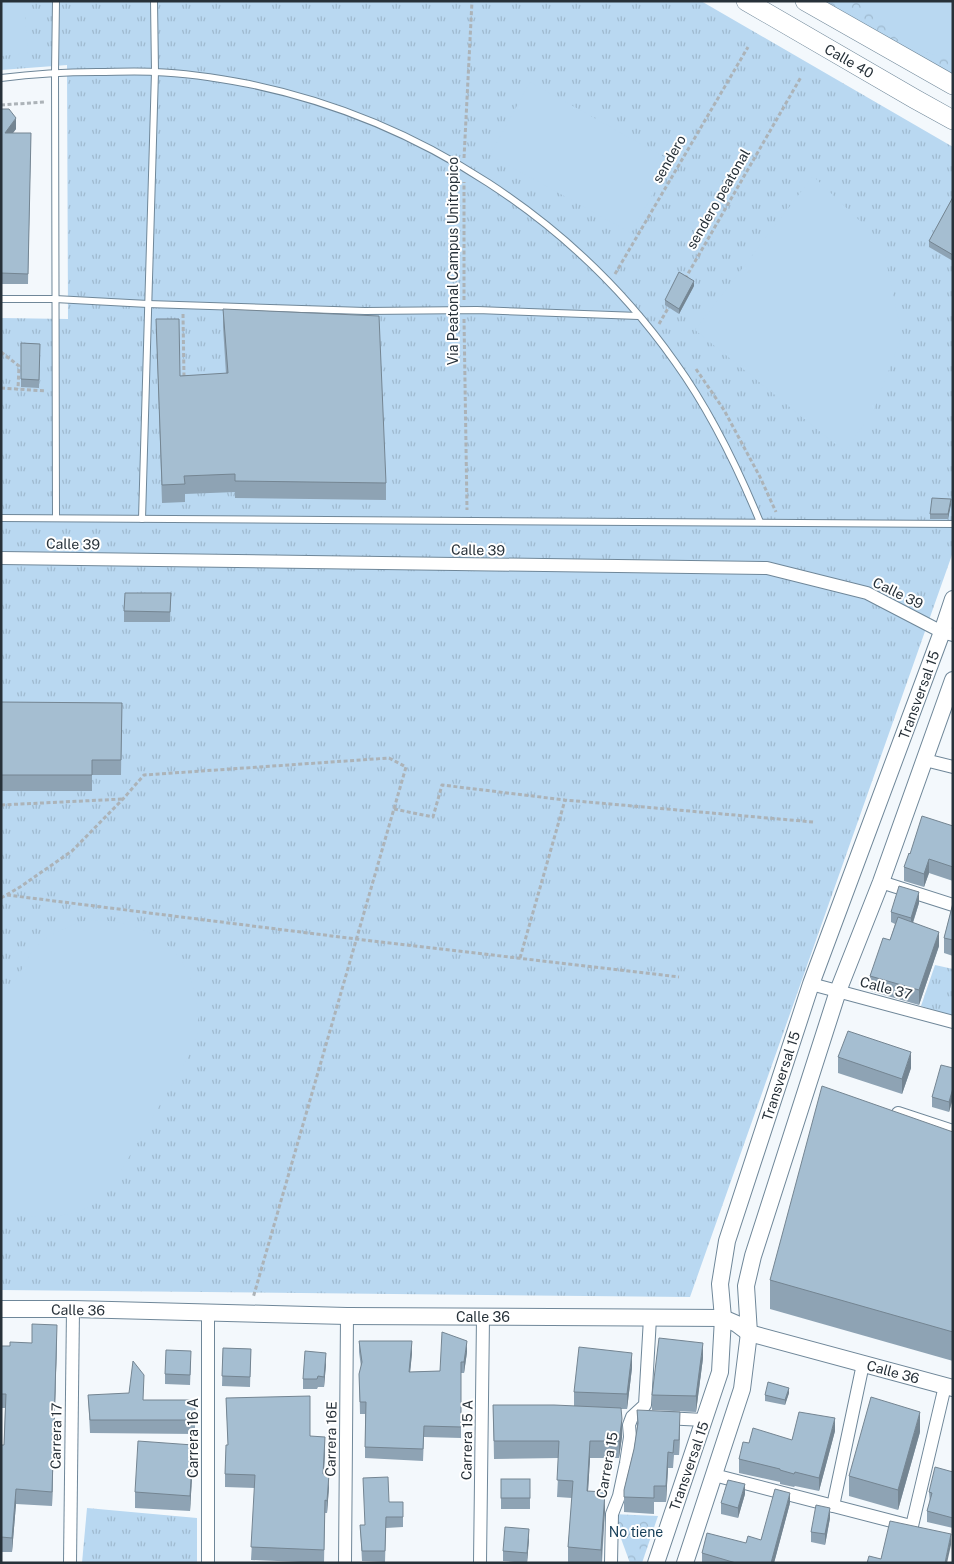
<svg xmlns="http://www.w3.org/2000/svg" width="954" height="1564" font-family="'Public Sans',sans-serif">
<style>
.grass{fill:url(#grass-tufts)}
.forest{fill:url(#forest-crowns)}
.pitch{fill:#b9d8f1}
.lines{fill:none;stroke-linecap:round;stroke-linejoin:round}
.service-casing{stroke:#6f8799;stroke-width:8}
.minor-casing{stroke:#6f8799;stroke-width:14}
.tertiary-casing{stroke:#6f8799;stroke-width:18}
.secondary-casing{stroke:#6f8799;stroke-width:20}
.path{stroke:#acb3b8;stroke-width:3;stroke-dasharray:4 2.5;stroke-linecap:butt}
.service{stroke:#fff;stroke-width:6}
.minor{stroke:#fff;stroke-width:12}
.tertiary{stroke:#fff;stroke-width:16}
.secondary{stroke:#fff;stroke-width:19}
.wall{fill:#8ea3b4}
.shaded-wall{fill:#748592}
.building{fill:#a5bed1;stroke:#748592}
.labels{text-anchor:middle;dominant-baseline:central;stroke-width:4;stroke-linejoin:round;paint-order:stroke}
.street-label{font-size:14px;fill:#273139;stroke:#fff}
.park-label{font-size:14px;fill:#163e58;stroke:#fff}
</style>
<defs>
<pattern id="grass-tufts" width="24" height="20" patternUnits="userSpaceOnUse" patternTransform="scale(1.25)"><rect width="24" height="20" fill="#b9d8f1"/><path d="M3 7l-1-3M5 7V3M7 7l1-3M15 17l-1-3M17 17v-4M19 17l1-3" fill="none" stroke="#9fbacf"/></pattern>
<pattern id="forest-crowns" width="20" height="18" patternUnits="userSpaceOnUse" patternTransform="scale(1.25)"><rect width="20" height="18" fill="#b9d8f1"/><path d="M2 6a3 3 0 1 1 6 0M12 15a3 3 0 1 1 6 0" fill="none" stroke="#9fbacf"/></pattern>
</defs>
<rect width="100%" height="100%" fill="#f3f8fc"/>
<g class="grass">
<path d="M1 1H701L953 147V552L690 1297 1 1290V318L68 319 67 65 1 70Z"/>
<path d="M935 965 953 969V1016L921 1006Z"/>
<path d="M87 1508 197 1518V1563H82Z"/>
</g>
<g class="forest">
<path d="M820 1H953V78Z"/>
<path d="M612 1514 658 1516 642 1563H630Z"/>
</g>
<g class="pitch">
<path d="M1 1H24L28 53 1 56Z"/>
<path d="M866 1H953V60L914 49 896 38Z"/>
<path d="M530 82 671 161 631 233 490 155Z"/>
<path d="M813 176 882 242 902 336 874 409 845 452 695 330Z"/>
<path d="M94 920C145 922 186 944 196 998 198 1009 199 1024 197 1035 193 1052 176 1078 167 1093 149 1123 131 1154 113 1184 106 1192 100 1200 91 1206 86 1209 79 1211 73 1213 48 1219 25 1219 1 1209V1006L31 953 43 940 57 932 80 922Z"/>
</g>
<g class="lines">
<g class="service-casing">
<g id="service">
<path d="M1 78C33 74 64 72 97 72 116 72 135 71 154 72 186 73 218 78 249 84 419 119 575 220 675 362 711 412 737 466 760 522"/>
<path d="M1 299H55L148 304 365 311 477 310 639 316"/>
<path d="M1 518 953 524"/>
<path d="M56 518 55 72 56 1"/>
<path d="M142 519 155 72 154 1"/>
</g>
</g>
<g class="minor-casing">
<g id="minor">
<path d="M1 558 767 568 867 593 942 632 953 635"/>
<path d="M925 760 953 767"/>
<path d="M881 882 953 905"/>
<path d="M811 984 953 1022"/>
<path d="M898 1113 953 1131"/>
<path d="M664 1418 704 1420"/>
<path d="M714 1475 907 1525"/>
<path d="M833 1506 863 1364"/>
<path d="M912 1526 945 1386"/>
<path d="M70 1563 73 1309"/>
<path d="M208 1563V1313"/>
<path d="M345 1563 347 1316"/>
<path d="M480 1563 483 1317"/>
<path d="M611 1563 612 1514 619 1496 626 1463 630 1437 629 1425 632 1417 645 1405 650 1318"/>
</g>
</g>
<g class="tertiary-casing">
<g id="tertiary">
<path d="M1 1309H73L347 1316 723 1318 737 1324 749 1333 953 1388"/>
<path d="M656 1563 720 1372 723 1318 720 1284 727 1241 811 984 942 632 953 599"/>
<path d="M685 1563 742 1389 749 1333 746 1286 753 1256 838 991 881 882 953 680"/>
</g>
</g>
<g class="secondary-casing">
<g id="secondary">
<path d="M746 1 915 99 953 120"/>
<path d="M805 1 953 85"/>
</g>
</g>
<g class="path">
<path d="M1 105 45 102"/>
<path d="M464 158 472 1"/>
<path d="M615 274 748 47"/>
<path d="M685 279 801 77"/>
<path d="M464 300V182"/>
<path d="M183 314 184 378"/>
<path d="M464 319 467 510"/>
<path d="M659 324 671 303"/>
<path d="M1 352 19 366 18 389"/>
<path d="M696 369 724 410 760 477 776 512"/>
<path d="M1 388 46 391"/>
<path d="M1 805 123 799"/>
<path d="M394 809 433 817 442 785 565 800 813 822"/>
<path d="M7 895 356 939 679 977"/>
<path d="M1 898 20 887 72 851 123 799 144 775 389 758 406 767 253 1298"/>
<path d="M520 958 565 800"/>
</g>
<use href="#service" class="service"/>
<use href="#minor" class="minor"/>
<use href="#tertiary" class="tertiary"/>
<use href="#secondary" class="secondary"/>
</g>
<g class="wall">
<path d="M1 109 16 129 13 133H31L28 284H1Z"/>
<path d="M953 197V261L929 247V241Z"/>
<path d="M694 286 679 314 665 305V300Z"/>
<path d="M223 309 386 483V500L235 498V492L185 494V502L162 503 156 319 180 376 226 374 223 327Z"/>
<path d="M21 343 40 344 39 388 21 387Z"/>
<path d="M951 504 948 519H930V514Z"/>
<path d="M171 593 170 622H124V611Z"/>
<path d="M1 702 122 703 121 775H92V791H1Z"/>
<path d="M953 826V881L929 873 924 887 904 881V867L910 854Z"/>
<path d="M919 903 913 923 939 946 919 1005 870 991V976L890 940 895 924 891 922V912Z"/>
<path d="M953 903V956L944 953V938Z"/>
<path d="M838 1057 911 1068 902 1094 838 1073Z"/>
<path d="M953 1068V1098L949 1112 932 1107V1097Z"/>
<path d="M953 1132V1361L770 1309V1280Z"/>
<path d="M57 1339 52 1506 16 1504 12 1552H1V1445H4L5 1408H1V1346H10L32 1343Z"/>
<path d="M359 1341 412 1353 410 1372 440 1371 467 1352 464 1373H461V1438L424 1437 423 1461 365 1458V1414H360L359 1374 361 1367 359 1352Z"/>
<path d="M223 1348 251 1349 250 1387 222 1386Z"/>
<path d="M703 1358 696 1412 652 1410V1395Z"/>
<path d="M191 1361 190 1385 165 1384V1374Z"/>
<path d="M326 1364 324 1387H318L317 1389H303V1379Z"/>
<path d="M632 1368 627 1409H621L622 1437 619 1458H590L588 1491 605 1510 602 1563H568V1547L572 1498 557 1497 559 1458 494 1459 493 1405 574 1406V1392Z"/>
<path d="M789 1393 785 1405 765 1401V1395Z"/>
<path d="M88 1395 143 1400H195V1434L90 1433Z"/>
<path d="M226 1398 310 1436 325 1450 324 1474 329 1487 327 1513H325L324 1563 251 1560 255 1488 225 1487V1474L228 1445Z"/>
<path d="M637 1410 680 1427 679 1455H674L673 1468H668L666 1502H654V1514L624 1512V1490L634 1449 637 1427Z"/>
<path d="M835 1431 819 1491 795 1486 794 1487 780 1484V1482L739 1473V1459L749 1443 792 1440Z"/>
<path d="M920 1432 898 1510 849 1496V1476Z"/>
<path d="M193 1460 190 1511 135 1508V1492Z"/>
<path d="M953 1472V1528L927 1522V1511L930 1503 929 1492Z"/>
<rect x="501" y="1479" width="29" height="30"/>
<path d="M745 1494 738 1518 721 1514V1503Z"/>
<path d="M389 1502H403V1527L386 1528 385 1562 362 1561 360 1525H365Z"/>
<path d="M790 1503 774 1563H702V1553L761 1540Z"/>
<path d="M830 1518 825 1545 811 1542V1532Z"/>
<path d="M529 1539 527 1563 503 1561V1551Z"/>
</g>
<g class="shaded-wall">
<path d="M16 118V129L5 143V133Z"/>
<path d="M694 281V286L679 314V309Z"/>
<path d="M951 499V504L948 519V514Z"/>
<path d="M929 859V873L924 887V874Z"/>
<path d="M919 892V903L911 928V918Z"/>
<path d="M939 932V946L919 1005V990Z"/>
<path d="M911 1052V1068L902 1094V1079Z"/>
<path d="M953 1088V1098L949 1112V1102Z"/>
<path d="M57 1325V1339L52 1506V1492Z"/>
<path d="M412 1341V1353L409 1383V1372Z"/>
<path d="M467 1341V1352L464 1373V1362Z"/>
<path d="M703 1343V1358L696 1412V1396Z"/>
<path d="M326 1353V1364L324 1387V1377Z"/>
<path d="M632 1353V1368L627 1409V1394Z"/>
<path d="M789 1388V1393L785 1405V1400Z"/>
<path d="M680 1412V1427L679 1455V1440Z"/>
<path d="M920 1412V1432L898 1510V1490Z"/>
<path d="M835 1418V1431L819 1491V1478Z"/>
<path d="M622 1419V1437L619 1458V1441Z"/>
<path d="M325 1437V1450L323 1487V1474Z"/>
<path d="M590 1441V1458L587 1508V1491Z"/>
<path d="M193 1445V1460L190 1511V1496Z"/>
<path d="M668 1452V1468L666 1502V1486Z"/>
<path d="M329 1474V1487L327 1513V1501Z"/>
<path d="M745 1484V1494L738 1518V1508Z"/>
<path d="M16 1489V1504L12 1552V1538Z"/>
<path d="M605 1492V1510L601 1563V1550Z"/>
<path d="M790 1493V1503L774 1563H771Z"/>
<path d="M830 1508V1518L825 1545V1534Z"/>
<path d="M529 1529V1539L527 1563V1553Z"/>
<path d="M951 1534V1545L947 1563H945Z"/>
</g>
<g class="building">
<path d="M1 109H9L16 118 5 133H31L28 274 1 273Z"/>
<path d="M953 197V255L929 241Z"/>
<path d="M679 272 694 281 679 309 665 300Z"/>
<path d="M223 309 379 316 386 483 235 481V474L184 476 185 484 162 485 156 319H179L180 376 228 373Z"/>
<path d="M21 343 40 344 39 380 21 379Z"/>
<path d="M932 498 951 499 948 514H930Z"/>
<path d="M125 593H171L170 612 124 611Z"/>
<path d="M1 702 122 703 121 760H92V775H1Z"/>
<path d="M922 816 953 826V867L929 859 924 874 904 867 909 853 910 854Z"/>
<path d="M899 886 919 892 911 918 891 912Z"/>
<path d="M953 903V940L944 938Z"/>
<path d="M898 917 939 932 919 990 870 976 883 938 890 940Z"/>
<path d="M848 1031 911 1052 902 1079 838 1057Z"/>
<path d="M941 1065 953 1068V1088L949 1102 932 1097Z"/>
<path d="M822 1086 953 1132V1332L770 1280Z"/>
<path d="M32 1324 57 1325 52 1492 16 1489 12 1538 1 1537V1445H4L6 1394H1V1346H10V1342L32 1343Z"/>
<path d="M442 1332 467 1341 464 1362H461V1427L424 1426 423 1449 365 1447 366 1402H360L359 1374 362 1362 359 1341H412L409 1372 440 1371Z"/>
<path d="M659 1338 703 1343 696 1396 652 1395Z"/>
<path d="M579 1347 632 1353 627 1394 574 1392Z"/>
<path d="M223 1348 251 1349 250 1377 222 1376Z"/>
<path d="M166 1350 191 1351 190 1375 165 1374Z"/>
<path d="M305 1351 326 1353 324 1377 318 1376 317 1379H303Z"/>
<path d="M133 1361 144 1375 143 1400H195V1420H90L88 1395 129 1393Z"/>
<path d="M768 1382 789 1388 785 1400 765 1395Z"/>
<path d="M310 1396V1436L325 1437 323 1474H329L327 1501 325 1500 324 1550 251 1547 255 1475 225 1474 226 1445H228L226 1398Z"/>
<path d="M871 1397 920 1412 898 1490 849 1476Z"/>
<path d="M493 1405H554L621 1408 622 1419 619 1441H590L587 1491 605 1492 601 1550 568 1547 573 1481 557 1480 559 1441H494Z"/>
<path d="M637 1410 680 1412 679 1440H674L673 1453 668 1452 666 1486H654V1498L624 1497V1490L634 1449 638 1423Z"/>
<path d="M799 1412 835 1418 819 1478 795 1472 794 1474 780 1470V1469L739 1459 743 1442 749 1443 753 1428 792 1440Z"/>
<path d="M138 1441 193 1445 190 1496 135 1492Z"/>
<path d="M935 1467 953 1472V1518L927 1511 932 1493 929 1492Z"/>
<path d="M388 1477 389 1502H403V1517H386L385 1551H362L360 1525H365L363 1478Z"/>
<rect x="501" y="1479" width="29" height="19"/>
<path d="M728 1480 745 1484 738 1508 721 1503Z"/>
<path d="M775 1489 790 1493 771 1563H736L702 1553 707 1533 746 1543 748 1536 761 1540Z"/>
<path d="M816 1505 830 1508 825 1534 811 1532Z"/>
<path d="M890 1521 951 1534 945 1563H867L869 1556 881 1559Z"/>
<path d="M505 1527 529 1529 527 1553 503 1551Z"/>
</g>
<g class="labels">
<g class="street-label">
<text transform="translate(849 61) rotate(30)">Calle 40</text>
<text transform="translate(669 159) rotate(-60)">sendero</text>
<text transform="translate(718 199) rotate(-60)">sendero peatonal</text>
<text transform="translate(453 261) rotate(-90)">Via Peatonal Campus Unitropico</text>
<text transform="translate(73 544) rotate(1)">Calle 39</text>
<text transform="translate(478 550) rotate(1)">Calle 39</text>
<text transform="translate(898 593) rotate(26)">Calle 39</text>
<text transform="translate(919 695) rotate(-70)">Transversal 15</text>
<text transform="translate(886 988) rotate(15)">Calle 37</text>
<text transform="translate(781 1076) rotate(-72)">Transversal 15</text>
<text transform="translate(78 1310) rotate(1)">Calle 36</text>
<text x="483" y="1317">Calle 36</text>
<text transform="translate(893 1372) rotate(15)">Calle 36</text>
<text transform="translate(56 1436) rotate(-89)">Carrera 17</text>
<text transform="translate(193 1438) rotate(-90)">Carrera 16 A</text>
<text transform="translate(331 1439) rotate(-89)">Carrera 16E</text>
<text transform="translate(467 1440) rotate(-89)">Carrera 15 A</text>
<text transform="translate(607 1465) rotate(-80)">Carrera 15</text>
<text transform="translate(689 1466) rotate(-71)">Transversal 15</text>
</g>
<g class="park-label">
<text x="636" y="1532">No tiene</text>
</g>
</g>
<rect width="954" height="1564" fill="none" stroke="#273139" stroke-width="5"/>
</svg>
